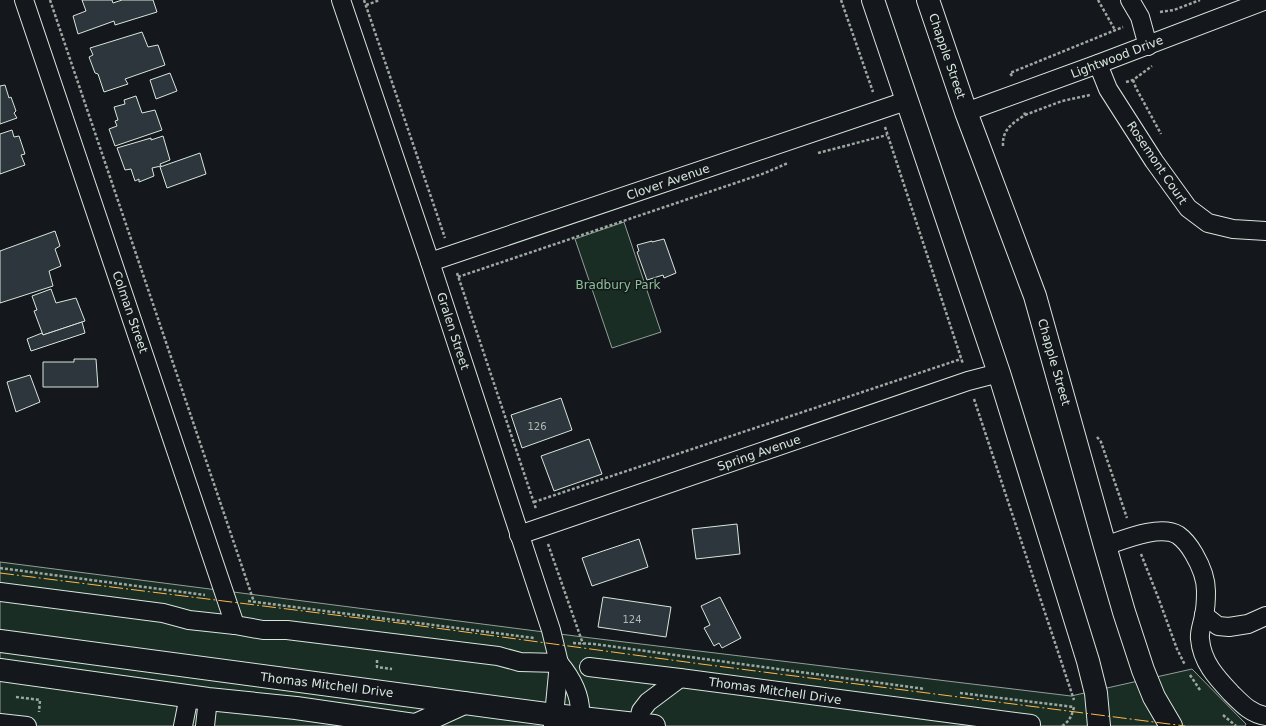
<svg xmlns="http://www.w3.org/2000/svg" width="1266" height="726" font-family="'DejaVu Sans',sans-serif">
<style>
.green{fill:#1a2d24;stroke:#939e99}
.building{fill:#2c363c;stroke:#d8e6dc}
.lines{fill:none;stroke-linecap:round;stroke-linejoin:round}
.minor-casing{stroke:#d8e6dc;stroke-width:20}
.tertiary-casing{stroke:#d8e6dc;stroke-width:24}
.secondary-casing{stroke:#d8e6dc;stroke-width:24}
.path{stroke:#9da8a2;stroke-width:2.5;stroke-dasharray:3 2;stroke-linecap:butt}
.minor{stroke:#14181c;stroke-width:18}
.tertiary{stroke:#14181c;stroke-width:22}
.secondary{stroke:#14181c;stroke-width:22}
.power{stroke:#ffb74d;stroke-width:1;stroke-dasharray:14 3 2 3;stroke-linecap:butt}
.labels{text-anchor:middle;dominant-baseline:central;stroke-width:3;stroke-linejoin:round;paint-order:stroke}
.number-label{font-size:10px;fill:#adbab4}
.street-label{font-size:12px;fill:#d8e6dc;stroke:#14181c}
.park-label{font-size:12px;fill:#8ac095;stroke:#14181c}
</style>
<rect width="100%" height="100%" fill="#14181c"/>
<g class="green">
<path d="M624 222 661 332 612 348 575 239Z"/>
<path d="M0 562 583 637 1071 696 1192 669 1246 724 1245 726H0Z"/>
</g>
<g class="building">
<path d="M82 0H112L113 3 122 0H153L157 12 115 25 114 21 78 34 73 16 86 11Z"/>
<path d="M142 32 148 47 158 45 165 65 125 79 128 84 104 92 98 74 95 73 89 57 93 55 90 48Z"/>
<path d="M170 73 177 91 156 99 150 80Z"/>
<path d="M5 85 9 98 11 97 16 111 14 113 17 118 0 124V86Z"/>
<path d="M136 96 142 113 155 110 162 130 115 146 109 129 117 126 115 121 118 120 114 107 125 104 124 100Z"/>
<path d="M12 130 14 137 19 136 25 154 21 155 25 165 0 174V134Z"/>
<path d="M163 136 170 160 160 164 161 166 152 168 154 176 139 182V179L135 181 131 169 125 170 117 148 151 138V140Z"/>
<path d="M200 153 206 174 167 188 160 167Z"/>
<path d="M55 231 60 246 55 249 61 266 49 271 53 286 0 303V251Z"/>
<path d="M664 239 676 273 664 278 663 275 647 280 637 252 639 251 637 245 652 241V242Z"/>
<path d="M51 289 56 303 76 298 85 321 43 335 34 311 37 310 32 296Z"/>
<path d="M82 322 85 333 31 351 27 339 42 333 43 335Z"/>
<path d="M74 359H96L98 387H43V362H74Z"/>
<path d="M30 375 40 402 16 412 7 382Z"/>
<path d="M561 398 572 430 522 448 511 415Z"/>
<path d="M589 439 602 474 554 491 541 456Z"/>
<path d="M737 524 740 554 696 559 692 529Z"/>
<path d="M639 539 648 567 592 586 582 558Z"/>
<path d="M603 597 671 607 666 637 598 627Z"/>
<path d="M720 597 741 638 722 648 719 643 714 646 704 628 710 625 701 606Z"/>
</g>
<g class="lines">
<g class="minor-casing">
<g id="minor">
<path d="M24 0 235 625"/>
<path d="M341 0 430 262 551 630 559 663 553 726"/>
<path d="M1130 0 1140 17 1148 46"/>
<path d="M1098 64 1108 89 1154 161 1188 208 1208 223 1233 229 1266 231"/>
<path d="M966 112 1098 64 1266 0"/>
<path d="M430 262 906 101"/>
<path d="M519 535 968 381 999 373"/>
<path d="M1105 546C1123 540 1160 524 1178 535 1185 540 1190 547 1194 554 1201 566 1206 577 1206 591 1206 598 1206 607 1204 615 1203 623 1199 631 1200 639 1202 662 1216 677 1231 693 1242 704 1251 714 1266 716"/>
<path d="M0 592 163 613 189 620 235 625 263 630H287L498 656 520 662 559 663"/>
<path d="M1204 615 1218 626 1229 627 1248 624 1266 616"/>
<path d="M559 663C574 681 585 702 578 726"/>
<path d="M589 667 680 678 1031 724"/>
<path d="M0 723 27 726"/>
<path d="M638 724 641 711 648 702 680 678"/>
<path d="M183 726 189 696"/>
<path d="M205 726 208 699"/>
</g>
</g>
<g class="tertiary-casing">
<g id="tertiary">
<path d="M873 0 999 373 1088 661 1096 693 1099 726"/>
<path d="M928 0 966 112 1035 296 1105 546 1124 612 1143 670 1154 697 1171 726"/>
</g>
</g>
<g class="secondary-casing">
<g id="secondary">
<path d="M0 641 554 715 654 726"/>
<path d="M0 670 208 699 296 708 421 726"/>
<path d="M416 725 464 703"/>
</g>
</g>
<g class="path">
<path d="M50 0 254 602"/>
<path d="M364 0 445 238"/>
<path d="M841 0 873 92"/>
<path d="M1098 0 1115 30"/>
<path d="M366 5 380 0"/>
<path d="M1160 12 1174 10 1200 0"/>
<path d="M1012 76 1010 73 1123 27"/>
<path d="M1133 80 1136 88 1161 134"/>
<path d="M1126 82 1133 80 1152 66"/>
<path d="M1025 115 1062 101 1090 95"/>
<path d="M885 127 963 364"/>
<path d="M1003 146C1002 129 1013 123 1025 115L1024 111"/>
<path d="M818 153 887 135"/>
<path d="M457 273 536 509"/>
<path d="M458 277 765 173 788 163"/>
<path d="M974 399 1074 700"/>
<path d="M1097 437 1101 442 1127 518"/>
<path d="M534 502 961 359"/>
<path d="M548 544 583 644"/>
<path d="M1141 554 1158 597 1177 649 1185 665"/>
<path d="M0 568 205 595"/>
<path d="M248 601 534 638"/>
<path d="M573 643 594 644 925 689"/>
<path d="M377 660V667L392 669"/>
<path d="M1190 675 1200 690"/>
<path d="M960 693 1074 707"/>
<path d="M16 697 40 700 39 712"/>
<path d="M1223 715 1236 726"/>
<path d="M1062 726C1070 721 1072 715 1074 707"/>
</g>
<use href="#minor" class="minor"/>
<use href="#tertiary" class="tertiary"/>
<use href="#secondary" class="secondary"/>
<path class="power" d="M0 573 399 623 701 664 1185 726"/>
</g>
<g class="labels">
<g class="number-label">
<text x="537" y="426">126</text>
<text x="632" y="619">124</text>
</g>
<g class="street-label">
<text transform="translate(947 56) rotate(71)">Chapple Street</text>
<text transform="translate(1117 57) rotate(-21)">Lightwood Drive</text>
<text transform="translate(1157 163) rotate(56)">Rosemont Court</text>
<text transform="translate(668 182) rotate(-19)">Clover Avenue</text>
<text transform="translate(130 312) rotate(71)">Colman Street</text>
<text transform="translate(453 331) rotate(72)">Gralen Street</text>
<text transform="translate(1054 362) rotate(74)">Chapple Street</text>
<text transform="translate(759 453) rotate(-19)">Spring Avenue</text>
<text transform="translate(327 685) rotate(7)">Thomas Mitchell Drive</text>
<text transform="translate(775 691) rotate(8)">Thomas Mitchell Drive</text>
</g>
<g class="park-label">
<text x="618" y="285">Bradbury Park</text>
</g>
</g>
</svg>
